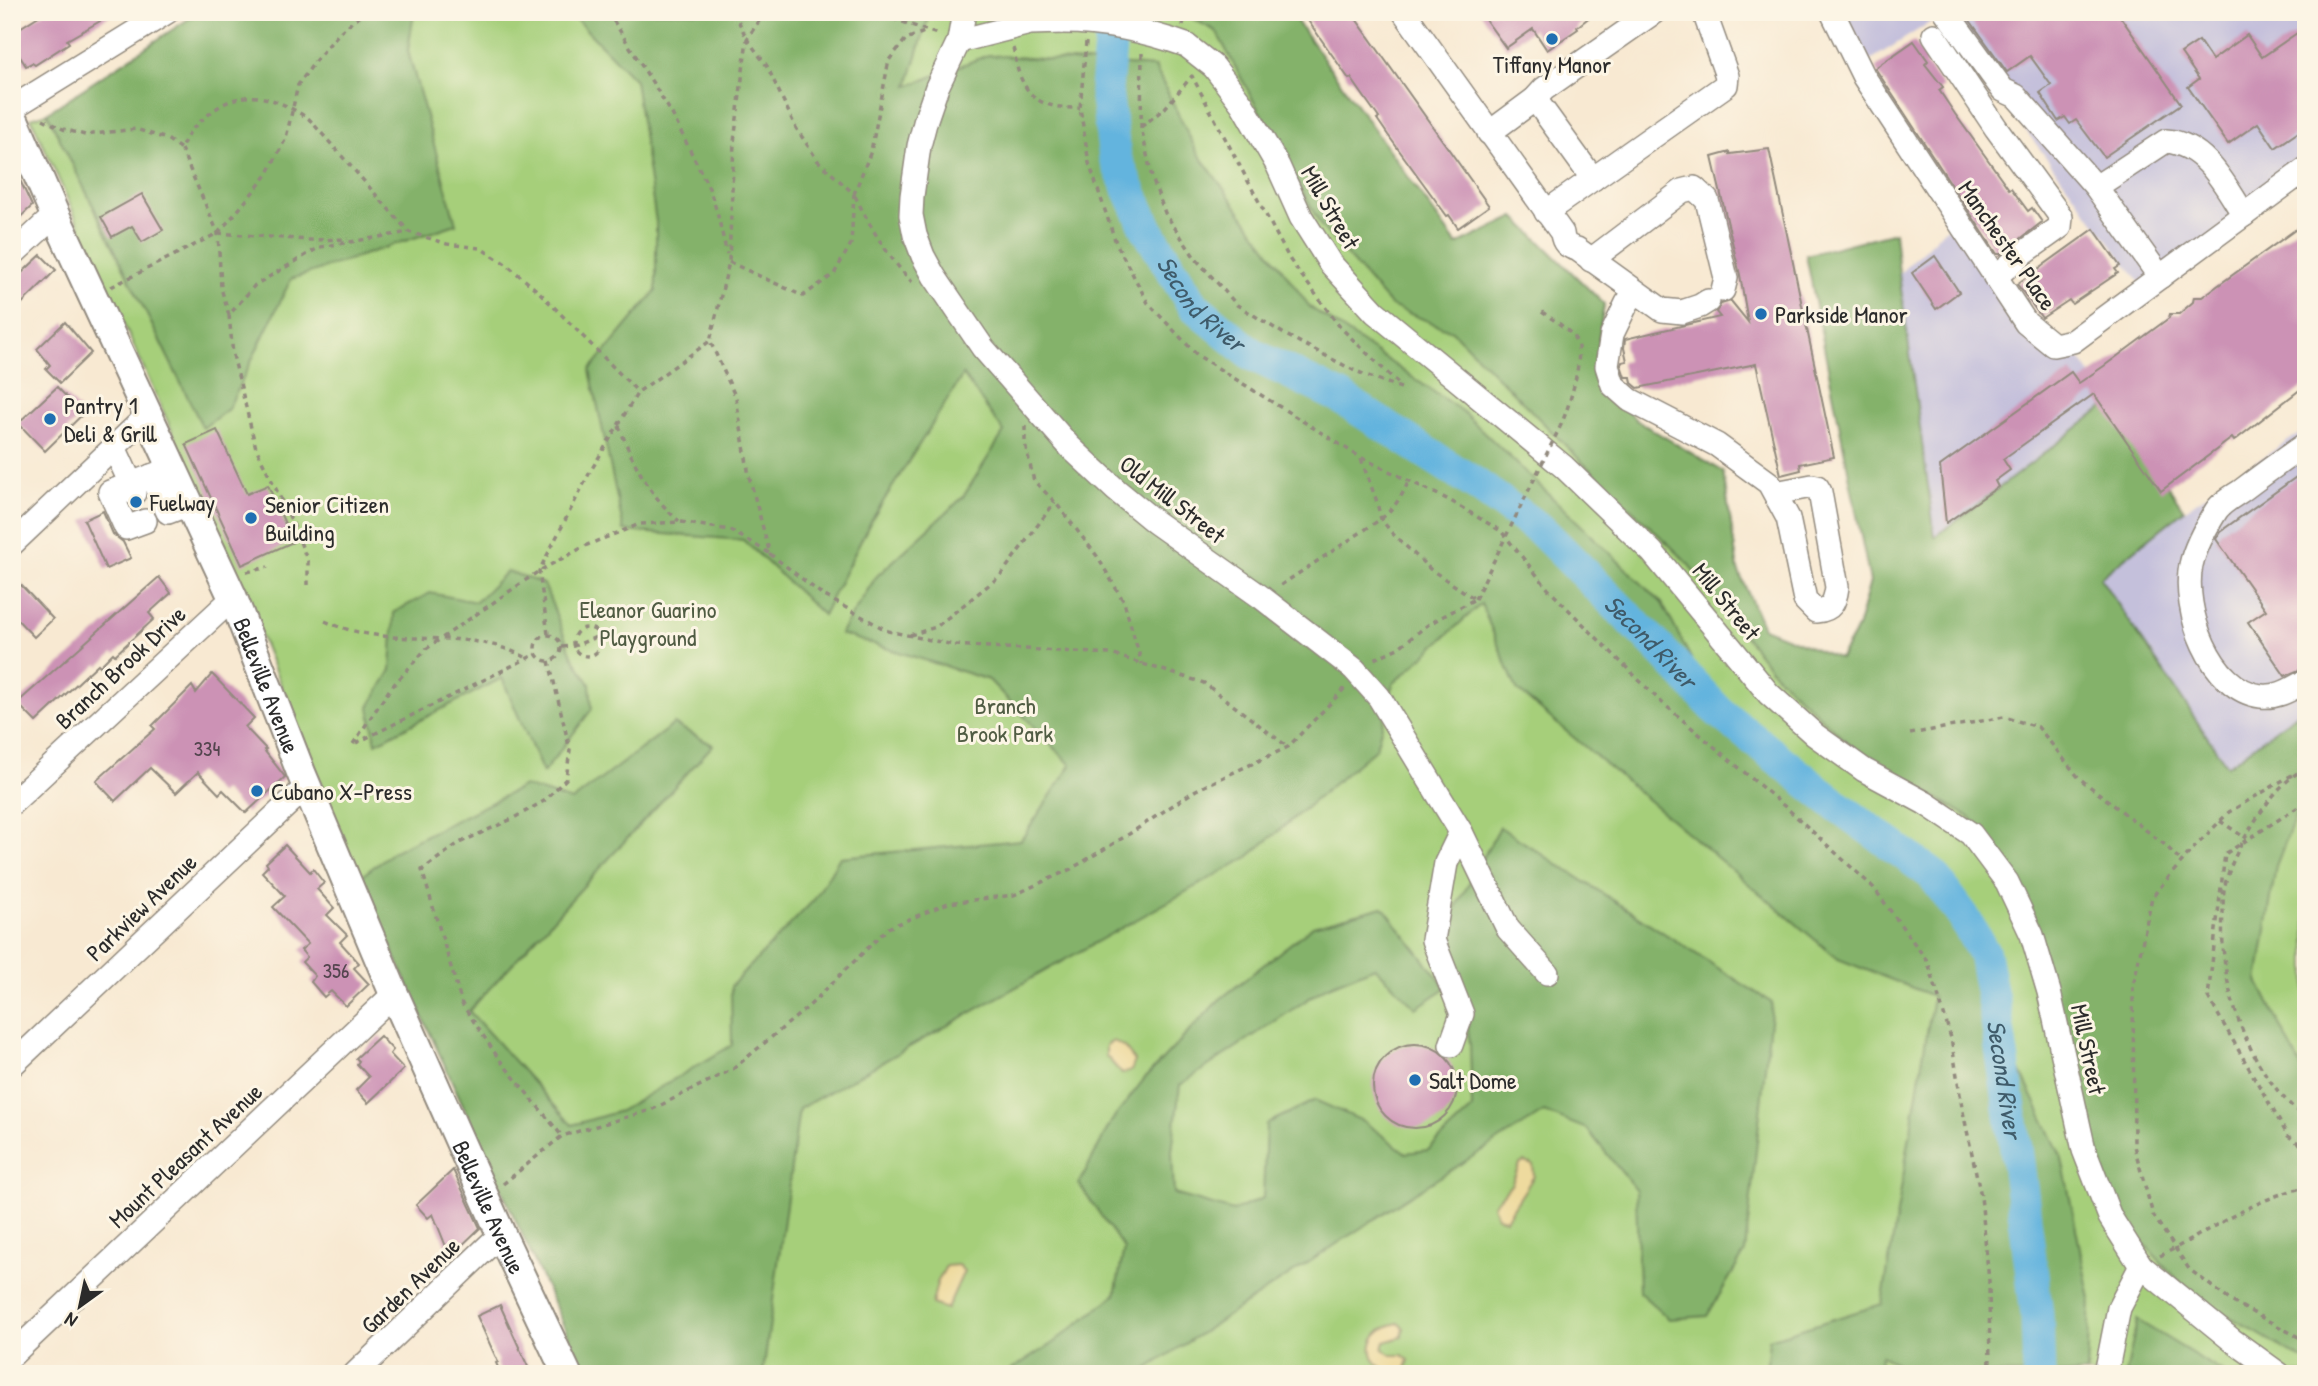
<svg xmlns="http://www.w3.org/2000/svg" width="2318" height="1386" font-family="'Patrick Hand',sans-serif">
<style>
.industrial{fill:#c4c0db}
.green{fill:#a6cf7a;stroke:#687d52;stroke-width:2}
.forest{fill:#84b26a;stroke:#586e4a;stroke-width:2}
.sand{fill:#eeda9e;stroke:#8c8264;stroke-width:2}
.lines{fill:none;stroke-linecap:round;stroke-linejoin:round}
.river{stroke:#63b4de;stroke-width:33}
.building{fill:#cc92b5}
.minor-casing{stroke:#928a7e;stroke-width:26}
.major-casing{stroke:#928a7e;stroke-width:32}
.path{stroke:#928a7e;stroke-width:3.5;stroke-dasharray:5 5;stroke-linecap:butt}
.minor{stroke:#fff;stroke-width:23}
.major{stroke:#fff;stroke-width:28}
.minor-bridge-casing{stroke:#928a7e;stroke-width:26;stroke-linecap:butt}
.path-bridge{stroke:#928a7e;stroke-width:3.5;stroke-dasharray:5 5;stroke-linecap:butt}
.minor-bridge{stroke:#fff;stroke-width:23}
.poi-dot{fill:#1f6fb2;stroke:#fcf5e5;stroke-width:2.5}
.labels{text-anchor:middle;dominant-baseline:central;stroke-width:6;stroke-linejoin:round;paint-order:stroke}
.number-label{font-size:21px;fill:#53454e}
.poi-label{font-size:24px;fill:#2b2b2b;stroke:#fcf5e5;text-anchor:start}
.street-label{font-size:24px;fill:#2b2b2b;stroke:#fcf5e5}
.park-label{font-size:24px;fill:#505c43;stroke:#fcf5e5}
.water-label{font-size:26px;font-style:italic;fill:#3f5b6a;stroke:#fcf5e5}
</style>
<rect width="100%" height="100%" fill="#fcf5e5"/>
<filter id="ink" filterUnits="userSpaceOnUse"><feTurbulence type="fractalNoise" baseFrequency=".0143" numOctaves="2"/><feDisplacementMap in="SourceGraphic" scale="14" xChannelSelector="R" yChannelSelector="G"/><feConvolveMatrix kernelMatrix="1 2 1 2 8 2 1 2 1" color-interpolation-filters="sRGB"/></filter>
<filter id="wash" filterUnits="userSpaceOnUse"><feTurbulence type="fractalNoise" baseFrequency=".00686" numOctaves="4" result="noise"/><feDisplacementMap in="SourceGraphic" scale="28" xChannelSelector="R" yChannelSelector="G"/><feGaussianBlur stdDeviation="1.57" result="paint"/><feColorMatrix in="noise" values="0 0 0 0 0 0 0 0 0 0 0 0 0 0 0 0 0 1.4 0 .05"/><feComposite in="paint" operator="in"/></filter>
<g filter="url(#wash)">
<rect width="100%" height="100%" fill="#f8e9d2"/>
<g class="industrial">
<path d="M1841 12H2306V170L2147 292 1940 16 1866 63Z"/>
<path d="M1950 224 2048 356 2077 355 2111 402 1935 538 1899 274Z"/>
<path d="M2306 429V707L2228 766 2100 577 2184 510Z"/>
</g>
<path class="green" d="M199 12H1290L1457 245 1515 217 1604 304 1593 378 1636 420 1723 472 1738 570 1762 628 1839 659 1857 629 1870 582 2184 510 2100 578 2227 766 2306 707V1374H586L359 878 228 555 31 118 47 113Z"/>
<g class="forest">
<path d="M199 12H414L408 51 456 224 291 279 228 409 203 428 47 113Z"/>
<path d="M569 12H930L908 86 988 55 1155 67 1197 152 1310 307 1463 412 1662 603 1719 712 1839 807 1933 875 1963 916 1984 954 1997 1022 2062 1158 2090 1299 2087 1374H1918L1881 1356 1878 1374H1766L1769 1339 1882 1304 1933 996 1838 959 1517 690 1481 604 1393 684 1376 748 1248 857 799 1109 763 1374H586L359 878 394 851 524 786 572 801 674 724 713 745 469 1011 572 1125 620 1111 732 1045 731 986 814 900 840 857 1021 840 1071 765 989 680 840 634 876 577 963 497 1004 432 963 375 871 521 823 615 743 540 624 531 590 370 656 291V222L635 80Z"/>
<path d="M1180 12H1290L1457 245 1515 217 1604 304 1593 378 1636 420 1723 472 1738 570 1763 628 1840 659 1857 629 1870 582 1806 255 1895 232 1899 274 1935 537 2111 402 2184 510 2100 578 2227 766 2306 707V789L2276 866 2258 981 2306 1077V1362L2190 1293 2117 1215 2079 1087 2031 908 1972 819 1851 746 1774 673 1685 560 1580 460 1452 331 1391 306 1321 226 1216 31Z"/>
<path d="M507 571 544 584 572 655 590 684 592 709 543 773 502 678 376 743 369 707 391 670 394 612 430 593 476 602Z"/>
<path d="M1500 827 1772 1003 1745 1252 1707 1316 1669 1319 1639 1292 1636 1190 1587 1129 1544 1112 1405 1199 1139 1374H1004L1053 1343 1115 1295 1124 1249 1079 1184 1111 1122 1145 1078 1219 1000 1313 926 1383 907 1446 988 1416 1008 1375 967 1326 987 1180 1085 1172 1152 1174 1194 1233 1211 1263 1198 1266 1124 1315 1100 1363 1121 1406 1153 1428 1150 1472 1109 1470 1044 1463 994 1445 927Z"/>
<path d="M2137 1320 2226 1374H2126Z"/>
</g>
<g class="sand">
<path d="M1114 1041 1124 1047 1135 1061 1131 1071 1122 1074 1106 1056V1045Z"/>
<path d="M1524 1162 1533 1165 1534 1176 1506 1219 1497 1217 1493 1205 1511 1185 1520 1164Z"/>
<path d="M958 1265 964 1271 947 1309 932 1304 937 1283 946 1266Z"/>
<path d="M1398 1323 1404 1328 1402 1337 1385 1342 1383 1349 1392 1355H1403L1409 1360 1405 1371C1367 1378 1357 1331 1398 1323Z"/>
</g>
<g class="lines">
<path class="river" id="s1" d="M1113 12 1106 90 1115 158 1147 229 1193 305 1253 355 1338 396 1477 485 1542 531 1658 647 1719 712 1839 807 1933 875 1963 916 1984 954 1997 1022 2018 1162 2037 1315 2039 1374"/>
</g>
<g id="blocks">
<g class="building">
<path d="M45 12H116L67 40 69 43 35 65 32 63 26 66 12 44V33Z"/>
<path d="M1302 12H1351L1489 206 1458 228 1449 215 1447 216 1388 135 1377 119 1379 118 1351 78 1349 79Z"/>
<path d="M1480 12H1596L1577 27 1578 29 1547 50 1533 29 1506 48Z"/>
<path d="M1964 12H2117L2181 104 2104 157 2076 120 2070 124 2065 117 2058 121 2040 93 2051 85 2030 56 2007 72Z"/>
<path d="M2297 33 2306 45V127L2275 148 2258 123 2228 144 2188 87 2199 79 2181 53 2199 41 2212 60 2247 35 2262 57Z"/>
<path d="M1914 41 1928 61 1925 64 1943 87 1939 90 1955 114 2009 189 2011 188 2028 211 2032 208 2042 222 2001 254H1997L1875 68Z"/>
<path d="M1769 149 1834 457 1800 464 1801 470 1781 475 1756 364 1638 388 1632 383 1631 377H1625L1621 365 1622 362 1627 361 1624 348 1625 339 1720 317 1716 312 1721 304 1731 301 1748 322 1740 275 1712 157 1730 152V154Z"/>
<path d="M12 163 32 206 12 225Z"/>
<path d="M142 194 163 230 142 242 132 226 112 237 101 217Z"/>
<path d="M2306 222V385L2234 441 2232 438 2161 491 2094 394 2003 459 2010 470 1995 481 1998 487 1946 523 1940 466 2071 372 2079 383 2104 366 2169 318 2170 314H2179L2193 302 2194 297H2202Z"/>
<path d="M2094 229 2120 266 2115 269 2118 273 2072 304 2069 300 2042 318 2017 284Z"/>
<path d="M41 255 56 270 12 313V282Z"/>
<path d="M1935 256 1959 292 1936 309 1912 273Z"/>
<path d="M65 322 91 353 60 383 46 369 50 365 37 349Z"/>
<path d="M57 387 83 414 45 451 18 423Z"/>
<path d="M217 430 247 494 268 485 293 542 242 565 186 444Z"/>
<path d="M2306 470V667L2285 676 2248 622 2266 610 2216 539 2221 531Z"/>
<path d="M103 511 113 534 123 542 131 558 106 569 84 520Z"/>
<path d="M159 577 171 593 149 613 154 619 115 655 113 653 100 666 98 664 36 722 17 703Z"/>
<path d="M21 585 53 619 34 637 12 614V593Z"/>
<path d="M212 674 254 718 245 727 266 749 264 750 285 777 246 813 223 790 219 794 198 772 176 793 150 768 115 801 96 781 155 729 152 726 192 686 196 693Z"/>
<path d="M285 845 310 872 313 869 324 883 317 889 334 908 327 915 347 935 340 942 359 963 354 968 369 984 346 1006 331 991 324 997 311 982 315 976 302 962 307 957 301 950 308 944 273 907 285 896 262 872 268 866 266 863Z"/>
<path d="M380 1036 393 1050 390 1054 404 1069 368 1103 356 1090 369 1077 357 1064 359 1061 356 1058Z"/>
<circle cx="1415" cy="1086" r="42"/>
<path d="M453 1170 480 1228 454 1253 452 1247 447 1249 433 1214 428 1218 416 1205Z"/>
<path d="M500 1305 529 1369 518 1374H501L496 1363 498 1362 477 1316Z"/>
</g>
</g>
</g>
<g filter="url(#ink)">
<use href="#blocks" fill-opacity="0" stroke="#928a7e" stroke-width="2"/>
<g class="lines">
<g class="minor-casing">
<g id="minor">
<path d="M964 12 959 41 937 87 926 119 919 146 912 196 911 215 915 235 923 256 934 276 983 348 1070 447 1116 490 1155 522 1261 597 1354 669 1379 697 1461 832 1508 929 1547 973"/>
<path d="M1404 12 1562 233C1563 243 1567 247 1577 249L1662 310 1682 312 1700 306 1708 301"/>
<path d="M1832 12 1864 77 2026 323 2053 345 2073 341 2306 169"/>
<path d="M1946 12 2003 90 2016 96 2096 187 2166 141C2205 144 2225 185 2244 215"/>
<path d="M1934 35 1996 128 2061 217 2060 227 2025 252 1995 277"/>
<path d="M959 41 1030 23 1063 22"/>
<path d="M1186 45 1214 67 1242 104 1278 166 1301 217 1330 263 1375 312 1564 467 1652 552 1769 694 1815 735 1864 770 1925 803 1971 834 2007 882 2032 935 2049 992 2084 1150 2110 1217 2141 1266 2232 1340 2279 1374"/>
<path d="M1535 99 1593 179"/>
<path d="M12 108 167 12"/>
<path d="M1489 133 1535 99 1544 89 1654 12"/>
<path d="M2096 187 2160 277"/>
<path d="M1546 212 1726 85 1727 76 1704 12"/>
<path d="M12 255 55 215"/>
<path d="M1591 260 1682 191 1694 188 1707 200 1726 278 1723 290"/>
<path d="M1636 292 1627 303 1612 334 1607 366 1613 385 1630 400 1717 445 1769 483 1788 518 1805 600 1816 611C1832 610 1835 602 1837 587L1820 492 1817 487 1812 486 1775 493"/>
<path d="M2306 444C2284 459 2262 475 2241 491 2232 497 2221 503 2216 511 2206 527 2195 547 2191 565 2182 609 2210 690 2261 696 2278 698 2291 689 2306 681"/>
<path d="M114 447 131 484 172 468"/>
<path d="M151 476 168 512 189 504"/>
<path d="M134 493 131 484 110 492 126 528 145 521"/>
<path d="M12 544 148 415"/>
<path d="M12 803 233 598"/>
<path d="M1451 1045 1462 1014 1433 940 1446 863 1461 832"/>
<path d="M12 1065 307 786"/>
<path d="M12 1355 394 994"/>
<path d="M355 1374 501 1234"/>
<path d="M2106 1374 2119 1308 2141 1266"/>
</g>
</g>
<g class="major-casing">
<g id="major">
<path id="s2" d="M12 115 55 215 233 598 302 775 394 994 501 1234 567 1374"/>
</g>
</g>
<g class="path">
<path d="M608 12 671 112 709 188 717 212 727 254"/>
<path d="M734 12 747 39 767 66 796 128 818 161 854 194 871 151 889 60 906 39 927 31"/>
<path d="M765 12 747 39 734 142 729 262 710 341 736 398 749 476 770 554 823 595 888 631 954 645 1111 654 1204 683 1288 747"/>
<path d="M874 12 940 35"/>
<path d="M1183 26 1185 12"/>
<path d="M1086 42 1080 108 1089 163 1116 243 1148 303 1197 355 1360 457 1449 500 1501 531 1549 590 1659 700 1790 811 1873 887 1928 962 1951 1038 1962 1107 1981 1196 1989 1281 1990 1374"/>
<path d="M1013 48C1016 57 1016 67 1020 76 1032 105 1051 108 1080 108"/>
<path d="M1142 53 1141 127 1152 178 1165 213 1195 258 1237 305 1286 335 1353 370 1403 389"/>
<path d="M43 119 63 129 85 135 136 129 167 139 181 149C188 131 194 127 208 115 242 85 274 96 309 119L409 232 447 244 480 248 506 264 539 292 638 392"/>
<path d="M1141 127 1165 108 1192 76 1290 260 1340 327 1401 386"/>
<path d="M181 149 218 233 221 288 229 315 255 285 320 247 409 232"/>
<path d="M855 196C871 228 887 256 912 282"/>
<path d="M218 233 309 240 348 239"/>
<path d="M729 262 803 296 834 274 851 244 854 194"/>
<path d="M111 287 218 233 235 214 267 175 286 138 298 85 316 60 340 32 364 12"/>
<path d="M1542 312C1553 320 1570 329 1576 341 1585 358 1568 410 1560 427"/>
<path d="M229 315 233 355 256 448 293 524 308 562V585"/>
<path d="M619 426C633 463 649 495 679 521"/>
<path d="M1025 426V444L1034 481 1055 502 1097 556 1124 602 1142 664"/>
<path d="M1361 459 1376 499 1381 519 1392 533 1430 569 1475 599 1429 624 1398 648 1372 660"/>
<path d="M247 572 268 567"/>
<path d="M1281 585 1381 519C1394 508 1402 497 1408 482"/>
<path d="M325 621C395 653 461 623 527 658"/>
<circle cx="587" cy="642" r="14"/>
<path d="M548 634 539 571 590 472 638 392 710 341"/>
<circle cx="548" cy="648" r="13"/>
<path d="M910 635 936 627 1000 576 1055 502"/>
<path d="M562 647 574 646 611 631"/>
<path d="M549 661 570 750 566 779 544 801 512 819 459 843 422 870 462 1004 499 1059 562 1136"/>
<path d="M1910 734 2004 717 2038 727 2079 778 2165 845 2182 862"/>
<path d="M356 743 536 654"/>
<path d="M353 744 390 689 426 649 539 571 587 545 640 524 681 522 730 530 769 553"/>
<path d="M2306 768C2284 779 2268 801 2255 821 2243 840 2230 863 2225 885 2223 893 2223 903 2223 912 2218 986 2247 1071 2306 1119"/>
<path d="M2292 775 2229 812 2189 853 2152 897 2133 986 2134 1146 2153 1215 2189 1269 2231 1301 2306 1341"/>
<path d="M2306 802 2225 854 2208 997 2288 1136 2306 1148"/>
<path d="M2220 821 2244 837"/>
<path d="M503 1184 562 1136 651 1110 733 1069 808 1007 888 928 948 903 1014 895 1071 869 1126 836 1196 790 1288 747 1345 688"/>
<path d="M2160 1256C2208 1232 2252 1199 2306 1187"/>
</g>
<use href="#minor" class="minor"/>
<use href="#major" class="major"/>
<g class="minor-bridge-casing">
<path id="minor-bridge" d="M1063 22C1105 22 1146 31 1186 45"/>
</g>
<path class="path-bridge" d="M1475 599 1560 427"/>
<use href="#minor-bridge" class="minor-bridge"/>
</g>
</g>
<g class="poi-dot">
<circle cx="1552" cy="39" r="7"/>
<circle cx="1761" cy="314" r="7"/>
<circle cx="50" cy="419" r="7"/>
<circle cx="136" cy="502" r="7"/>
<circle cx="251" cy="518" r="7"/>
<circle cx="257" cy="791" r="7"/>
<circle cx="1415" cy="1080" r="7"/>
</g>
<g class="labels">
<g class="number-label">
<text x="207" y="748">334</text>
<text x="336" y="970">356</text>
</g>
<g class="poi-label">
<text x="1552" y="64" text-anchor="middle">Tiffany Manor</text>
<text x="1775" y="314">Parkside Manor</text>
<text x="64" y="405">Pantry 1<tspan x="64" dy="28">Deli &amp; Grill</tspan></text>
<text x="150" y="502">Fuelway</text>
<text x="265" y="504">Senior Citizen<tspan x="265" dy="28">Building</tspan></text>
<text x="271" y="791">Cubano X-Press</text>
<text x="1429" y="1080">Salt Dome</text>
</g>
<g class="street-label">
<text transform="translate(1331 207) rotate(60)">Mill Street</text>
<text transform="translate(2008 245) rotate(55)">Manchester Place</text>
<text transform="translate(1173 499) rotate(38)">Old Mill Street</text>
<text transform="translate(1727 601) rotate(51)">Mill Street</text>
<text transform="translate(120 667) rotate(-43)">Branch Brook Drive</text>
<text stroke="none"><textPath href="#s2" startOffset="625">Belleville Avenue</textPath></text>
<text transform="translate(141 907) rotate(-44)">Parkview Avenue</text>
<text transform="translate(2089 1049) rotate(78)">Mill Street</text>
<text transform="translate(185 1155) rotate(-43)">Mount Pleasant Avenue</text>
<text stroke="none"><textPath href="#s2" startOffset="1192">Belleville Avenue</textPath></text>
<text transform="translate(410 1285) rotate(-44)">Garden Avenue</text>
</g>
<g class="park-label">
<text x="648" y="609">Eleanor Guarino<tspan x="648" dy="28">Playground</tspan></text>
<text x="1005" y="705">Branch<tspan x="1005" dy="28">Brook Park</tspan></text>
</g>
<g class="water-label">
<text stroke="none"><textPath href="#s1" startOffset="318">Second River</textPath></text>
<text stroke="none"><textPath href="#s1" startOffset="886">Second River</textPath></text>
<text stroke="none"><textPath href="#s1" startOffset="1474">Second River</textPath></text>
</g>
</g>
<rect width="2318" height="1386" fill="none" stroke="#fcf5e5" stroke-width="42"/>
<g transform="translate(80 1306) rotate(213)" stroke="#fcf5e5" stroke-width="5" paint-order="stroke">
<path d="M0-5L12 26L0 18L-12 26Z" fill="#2b2b2b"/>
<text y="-10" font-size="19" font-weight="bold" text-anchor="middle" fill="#2b2b2b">N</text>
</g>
</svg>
